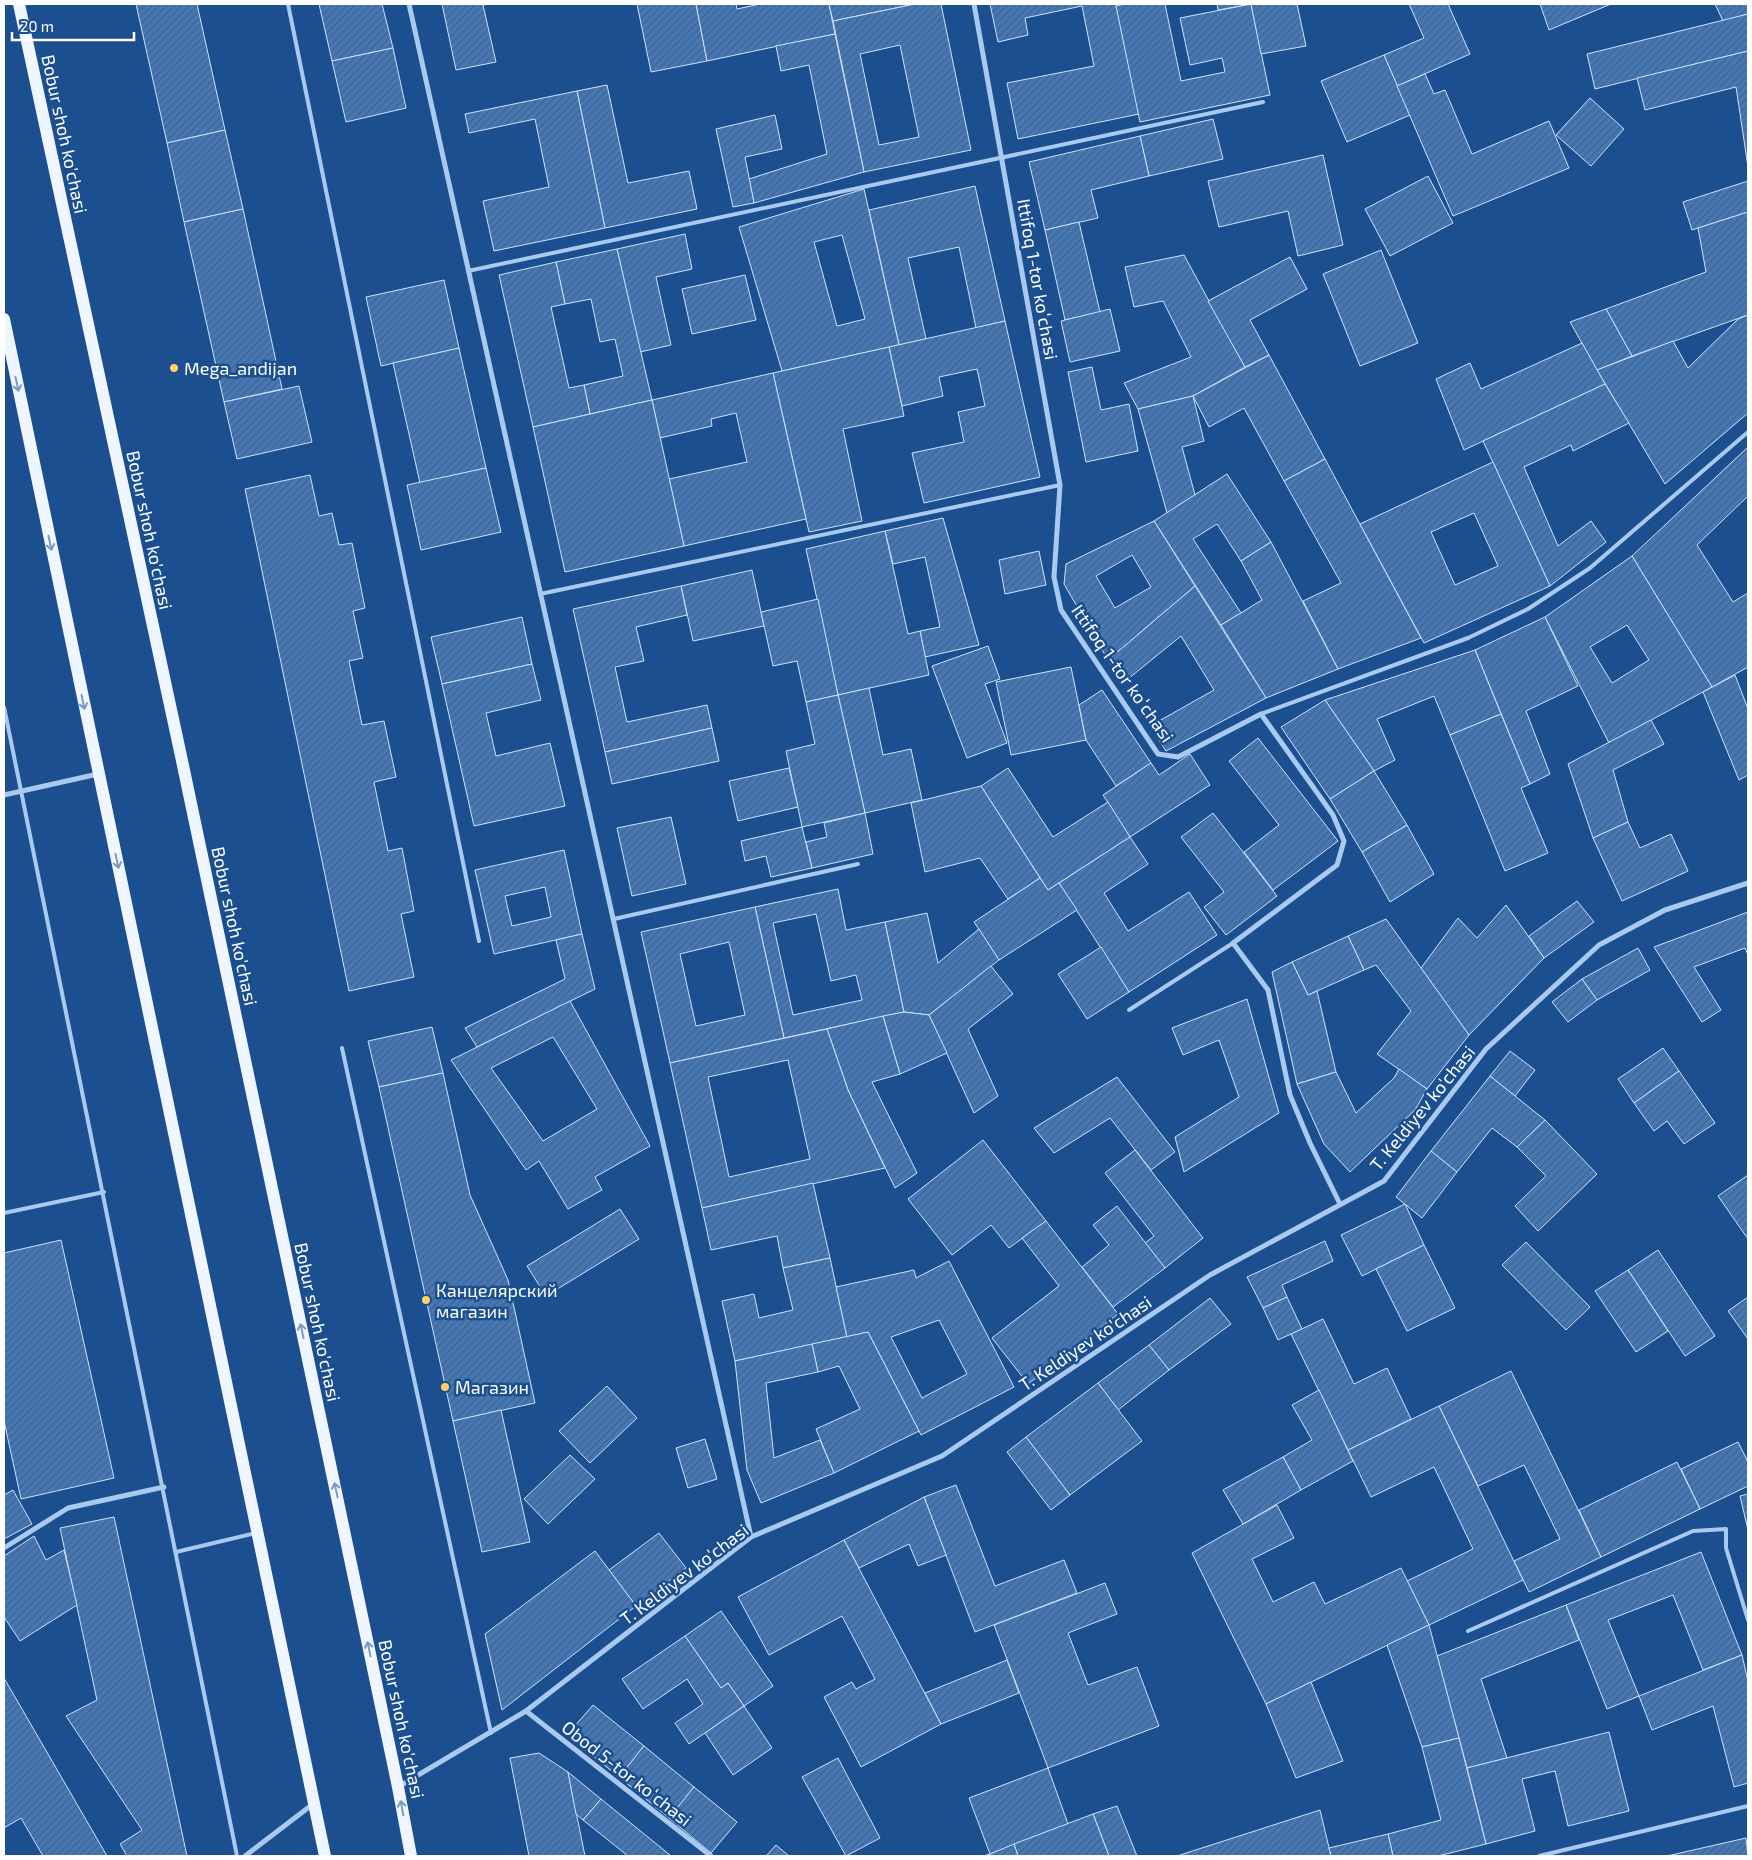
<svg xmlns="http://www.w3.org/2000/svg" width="1752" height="1860" font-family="'Exo 2',sans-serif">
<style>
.building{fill:url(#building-hatch);stroke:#cfe3fa;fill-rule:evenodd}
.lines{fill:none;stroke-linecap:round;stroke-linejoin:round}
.lane{stroke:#a9c9ee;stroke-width:4}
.street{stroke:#a9c9ee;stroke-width:5}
.primary{stroke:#f0f6ff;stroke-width:12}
.oneway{stroke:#7b9ac1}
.poi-dot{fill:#ffd166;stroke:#1b4f8f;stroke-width:2}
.labels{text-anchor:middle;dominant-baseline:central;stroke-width:5;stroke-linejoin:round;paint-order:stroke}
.street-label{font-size:18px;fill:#fff;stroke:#1b4f8f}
.poi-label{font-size:18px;fill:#fff;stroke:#1b4f8f;text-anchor:start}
</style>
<defs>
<pattern id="building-hatch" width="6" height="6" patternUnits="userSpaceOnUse" patternTransform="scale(1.25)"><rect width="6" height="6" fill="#4478b7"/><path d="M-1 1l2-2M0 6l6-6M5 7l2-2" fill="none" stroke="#486282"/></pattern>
</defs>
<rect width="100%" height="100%" fill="#1b4f8f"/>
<g class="building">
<path d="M136 4H197L225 130 167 143Z"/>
<path d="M319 4H382L393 48 332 61Z"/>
<path d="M442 4H489L483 5 496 62 456 70Z"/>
<path d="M637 4H696L707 61 651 72Z"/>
<path d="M696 4H736L737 9 760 4H829L835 34 707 61Z"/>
<path d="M829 4H915L833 21Z"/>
<path d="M915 4H941L971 150 864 172 833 21ZM900 45 919 137 879 145 860 54Z"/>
<path d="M990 4H1116L1139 114 1018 139 1007 83 1094 66 1082 6 1025 18 1028 35 998 42Z"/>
<path d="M1124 4H1165L1181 81 1225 72 1222 58 1190 65 1180 18 1251 4 1270 95 1140 122 1116 6Z"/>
<path d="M1217 4H1251L1218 10Z"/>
<path d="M1251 4H1297L1306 46 1261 54Z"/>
<path d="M1409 4H1448L1470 54 1397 86 1384 55 1424 38Z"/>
<path d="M1540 4H1611L1549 30Z"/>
<path d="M1715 4H1748V14L1723 21Z"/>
<path d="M1748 14V51L1595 89 1587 54Z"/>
<path d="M835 34 864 172 754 203 749 179 827 154 809 65 781 71 776 46Z"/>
<path d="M393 48 406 108 346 122 332 61Z"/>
<path d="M1748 51V167L1736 87 1645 110 1637 78Z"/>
<path d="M1384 55 1410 115 1347 142 1321 81Z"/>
<path d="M1425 74 1434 94 1445 90 1472 154 1549 121 1569 168 1453 216 1397 86Z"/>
<path d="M607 85 628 183 689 171 697 209 605 228 577 91Z"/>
<path d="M577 91 605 228 494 251 483 201 549 187 535 119 469 133 465 114Z"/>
<path d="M1590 98 1624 129 1591 166 1556 135Z"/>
<path d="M775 115 782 149 745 157 754 203 733 207 716 129Z"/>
<path d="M1213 119 1223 159 1149 176 1140 136Z"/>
<path d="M225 130 243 209 184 222 167 143Z"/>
<path d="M1140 136 1149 176 1091 190 1098 218 1045 230 1029 162Z"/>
<path d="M1323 155 1343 245 1298 256 1288 211 1219 227 1208 181Z"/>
<path d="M1428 176 1453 223 1390 256 1365 209Z"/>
<path d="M1748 181V212L1692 230 1683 202Z"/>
<path d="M975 186 1005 321 976 328 959 247 908 258 926 339 899 345 869 210Z"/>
<path d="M864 189 899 345 782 371 739 227ZM842 235 865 319 837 326 814 242Z"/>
<path d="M243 209 282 389 224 402 184 222Z"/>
<path d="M1748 212V315L1632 356 1606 309 1706 272 1698 228Z"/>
<path d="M1079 222 1100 312 1065 320 1045 230Z"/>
<path d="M685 234 692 269 656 277 671 345 640 352 617 249Z"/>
<path d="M617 249 652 400 590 414 584 385 623 376 615 339 600 342 591 299 565 304 556 262Z"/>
<path d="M1381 250 1418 343 1360 366 1323 274Z"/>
<path d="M1184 255 1245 367 1193 396 1138 409 1124 383 1191 357 1163 301 1134 307 1125 267Z"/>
<path d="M1290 257 1307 289 1250 320 1269 355 1245 367 1208 301Z"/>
<path d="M556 262 565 304 551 307 569 388 584 385 590 414 533 427 499 275Z"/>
<path d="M745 275 756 320 692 334 682 289Z"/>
<path d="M444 280 459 348 381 366 366 297Z"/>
<path d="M1110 309 1120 351 1070 362 1061 321Z"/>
<path d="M1606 309 1632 356 1597 370 1570 322Z"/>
<path d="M1748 315V413L1665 484 1597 370 1673 341 1688 368 1738 319Z"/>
<path d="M1005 321 1040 477 924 503 912 453 964 442 958 412 985 406 977 369 939 377 943 396 902 406 889 347Z"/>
<path d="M1582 343 1605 384 1464 450 1436 379 1470 363 1481 389Z"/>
<path d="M889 347 904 416 843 429 862 521 809 532 773 373Z"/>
<path d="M459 348 486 468 420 483 393 363Z"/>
<path d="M1269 355 1325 459 1284 481 1244 408 1209 427 1193 396Z"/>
<path d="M1092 367 1101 410 1129 404 1138 451 1086 462 1068 372Z"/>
<path d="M773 373 806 519 684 546 669 479 747 462 736 413 711 419 712 426 660 438 652 400Z"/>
<path d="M1605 384 1629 423 1573 451 1571 445 1524 467 1558 546 1591 521 1606 542 1550 586 1483 441Z"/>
<path d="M299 386 312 442 237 459 224 402Z"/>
<path d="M1193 396 1204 441 1182 447 1195 495 1167 513 1138 409Z"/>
<path d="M652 400 684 546 565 572 533 427Z"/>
<path d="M1748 447V496L1697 545 1733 602 1748 593V667L1712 687 1632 556Z"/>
<path d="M1325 459 1421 638 1338 669 1303 601 1341 583 1284 481Z"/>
<path d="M1493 462 1550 586 1424 643 1360 524ZM1474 513 1498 566 1455 585 1431 532Z"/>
<path d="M486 468 501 532 421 550 407 485Z"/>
<path d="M1227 474 1271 542 1241 561 1217 524 1193 539 1241 613 1221 625 1154 521Z"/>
<path d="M310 475 319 516 332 513 339 545 352 543 365 608 353 611 363 658 349 661 362 725 384 721 396 777 374 782 388 851 402 848 414 911 401 914 414 977 349 991 245 489Z"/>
<path d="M943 518 979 645 925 657 920 631 940 627 925 557 893 564 885 531Z"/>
<path d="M1154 521 1195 586 1108 660 1064 584 1066 564ZM1132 555 1151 587 1115 608 1096 576Z"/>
<path d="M885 531 908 634 920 631 929 675 838 695 806 549Z"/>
<path d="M1271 542 1338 669 1266 698 1221 625 1262 600 1241 561Z"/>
<path d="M1039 551 1046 585 1005 594 999 560Z"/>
<path d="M1632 556 1712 687 1609 743 1545 617ZM1627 625 1649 660 1612 683 1590 647Z"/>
<path d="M752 570 764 626 693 641 681 586Z"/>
<path d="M681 586 687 615 636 627 644 661 615 667 627 722 707 705 712 728 605 752 573 609Z"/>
<path d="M1195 586 1266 698 1166 751 1150 726 1214 690 1181 636 1123 683 1108 660Z"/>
<path d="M818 599 838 695 806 702 797 661 773 666 761 612Z"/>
<path d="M522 617 532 664 442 684 431 637Z"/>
<path d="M1545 617 1578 686 1526 711 1550 774 1530 784 1475 650Z"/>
<path d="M988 646 1000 679 985 684 1007 743 967 758 932 666Z"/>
<path d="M1475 650 1501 714 1450 735 1434 696 1377 719 1395 760 1374 771 1325 700Z"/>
<path d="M532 664 541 700 486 713 496 756 550 743 565 806 474 826 442 684Z"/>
<path d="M1071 667 1086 740 1011 755 996 682Z"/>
<path d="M1735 675 1748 709V775L1739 780 1703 692Z"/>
<path d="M869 688 883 755 911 749 922 800 865 813 838 695Z"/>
<path d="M1102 690 1151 763 1116 786 1086 740 1079 705Z"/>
<path d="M838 695 865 813 802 827 786 751 815 744 806 702Z"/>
<path d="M1325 700 1374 771 1330 799 1281 727Z"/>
<path d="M1501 714 1530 784 1521 788 1548 853 1505 871 1450 735Z"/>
<path d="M1651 720 1664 744 1613 770 1628 822 1593 838 1568 764Z"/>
<path d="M712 728 719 761 612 784 605 752Z"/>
<path d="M1258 738 1338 841 1273 890 1244 852 1279 825 1229 761Z"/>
<path d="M1190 754 1210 785 1130 837 1103 795 1151 763 1159 775Z"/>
<path d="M789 768 798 807 738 821 729 781Z"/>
<path d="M1008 768 1053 837 1108 802 1130 837 1048 890 981 786Z"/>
<path d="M1374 771 1407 825 1362 852 1330 799Z"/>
<path d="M981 786 1040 878 1008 899 980 858 925 872 911 803Z"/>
<path d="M865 813 873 854 812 868 806 842 827 837 824 823Z"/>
<path d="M1213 813 1277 896 1226 935 1204 907 1224 892 1181 837Z"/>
<path d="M671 817 686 884 632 896 617 828Z"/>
<path d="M1628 822 1640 848 1671 834 1688 871 1622 901 1593 838Z"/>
<path d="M1407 825 1434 874 1390 902 1362 852Z"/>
<path d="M802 827 812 868 771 877 766 856 745 861 741 841Z"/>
<path d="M1130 837 1148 864 1104 893 1128 931 1189 892 1217 935 1129 992 1059 883Z"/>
<path d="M564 850 582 934 494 954 475 870ZM545 887 551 917 512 926 505 896Z"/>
<path d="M1040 878 1048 890 1059 883 1077 910 999 960 974 922Z"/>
<path d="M838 889 846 930 885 922 904 1012 784 1038 755 907ZM816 914 831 981 856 975 862 1000 793 1015 773 923Z"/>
<path d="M1577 901 1594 922 1544 958 1529 936Z"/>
<path d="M1506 905 1544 958 1469 1035 1421 968 1458 918 1477 938Z"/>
<path d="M755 907 784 1038 670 1063 641 932ZM729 942 745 1015 696 1026 680 954Z"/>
<path d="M1748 912V955L1745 948 1694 967 1721 1010 1702 1022 1654 947Z"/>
<path d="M927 913 938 963 979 929 999 960 929 1015 904 1012 885 922Z"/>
<path d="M1386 919 1469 1035 1427 1089 1377 1054 1411 1011 1376 965 1364 970 1348 936Z"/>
<path d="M582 934 595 989 477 1047 465 1028 565 979 556 940Z"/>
<path d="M1348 936 1364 970 1308 995 1292 962Z"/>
<path d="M1101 947 1129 992 1087 1019 1058 974Z"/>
<path d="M1638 948 1650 970 1597 1000 1582 979Z"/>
<path d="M1292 962 1308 995 1317 991 1336 1072 1297 1084 1272 972Z"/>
<path d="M991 966 1013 994 968 1029 998 1096 974 1113 929 1015Z"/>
<path d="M1582 979 1597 1000 1568 1022 1552 1002Z"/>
<path d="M1247 999 1279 1113 1184 1172 1175 1137 1239 1097 1219 1040 1183 1055 1172 1028Z"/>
<path d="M570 1001 650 1146 595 1177 602 1190 568 1209 539 1161 526 1170 451 1060ZM553 1037 597 1109 543 1141 491 1068Z"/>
<path d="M904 1012 929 1015 947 1053 900 1074 883 1016Z"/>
<path d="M883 1016 900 1074 872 1082 917 1173 895 1188 848 1090 827 1029Z"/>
<path d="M432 1027 443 1073 379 1087 368 1041Z"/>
<path d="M827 1029 848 1090 885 1168 702 1208 670 1063ZM788 1060 810 1159 729 1177 708 1077Z"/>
<path d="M1663 1048 1679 1071 1634 1103 1618 1079Z"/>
<path d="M1510 1051 1535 1070 1515 1096 1490 1076Z"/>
<path d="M1399 1069 1427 1089 1415 1110 1350 1172 1324 1144 1297 1084 1336 1072 1356 1113 1394 1078Z"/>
<path d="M1679 1071 1715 1123 1684 1144 1667 1121 1654 1131 1634 1103Z"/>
<path d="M443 1073 470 1195 508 1280 535 1403 453 1421 379 1087Z"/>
<path d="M1490 1076 1545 1120 1517 1147 1492 1128 1457 1172 1431 1151Z"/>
<path d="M1117 1077 1175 1152 1151 1170 1110 1118 1054 1153 1034 1128Z"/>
<path d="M1545 1120 1597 1174 1538 1231 1515 1206 1546 1176 1517 1147Z"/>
<path d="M983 1140 1046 1221 1009 1248 991 1225 952 1255 908 1199Z"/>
<path d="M1135 1150 1203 1238 1165 1268 1145 1243 1154 1236 1105 1173Z"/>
<path d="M1431 1151 1457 1172 1422 1218 1396 1197Z"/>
<path d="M1748 1175V1239L1718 1196Z"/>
<path d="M813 1183 830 1258 783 1268 777 1236 711 1250 702 1208Z"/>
<path d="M1405 1204 1424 1245 1362 1276 1341 1235Z"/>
<path d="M1117 1206 1165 1268 1113 1307 1082 1267 1109 1245 1093 1225Z"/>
<path d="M620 1209 639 1239 546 1296 527 1266Z"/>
<path d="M1046 1221 1118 1314 1028 1384 992 1338 1059 1286 1022 1238Z"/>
<path d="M61 1240 114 1478 21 1499 4 1421V1253Z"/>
<path d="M1325 1241 1333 1261 1282 1285 1287 1297 1263 1308 1247 1277Z"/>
<path d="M1526 1242 1590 1307 1566 1330 1502 1265Z"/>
<path d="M1424 1245 1455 1308 1407 1331 1376 1269Z"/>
<path d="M1658 1250 1715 1336 1685 1356 1628 1270Z"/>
<path d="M830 1258 847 1337 735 1361 722 1301 754 1294 759 1318 793 1310 783 1268Z"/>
<path d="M949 1261 1014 1387 921 1435 868 1332 847 1337 836 1287 914 1270 916 1278ZM939 1320 967 1374 922 1398 891 1337Z"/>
<path d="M1628 1270 1668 1331 1636 1352 1595 1291Z"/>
<path d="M1287 1297 1302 1329 1278 1340 1263 1308Z"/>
<path d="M1748 1297V1339L1728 1311Z"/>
<path d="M1210 1298 1231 1324 1169 1370 1149 1345Z"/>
<path d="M1323 1319 1354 1384 1387 1368 1411 1419 1348 1450 1291 1334Z"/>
<path d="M868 1332 919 1431 834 1473 816 1429 860 1409 839 1366 818 1372 812 1344Z"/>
<path d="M812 1344 818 1372 766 1383 774 1458 820 1440 834 1473 761 1503 747 1470 735 1361Z"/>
<path d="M1149 1345 1169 1370 1118 1410 1098 1383Z"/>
<path d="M1511 1371 1601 1557 1529 1592 1514 1561 1560 1539 1524 1465 1478 1486 1439 1406Z"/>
<path d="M1098 1383 1142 1441 1070 1495 1026 1437Z"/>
<path d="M607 1386 637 1418 590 1463 559 1431Z"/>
<path d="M1319 1390 1353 1461 1301 1490 1283 1457 1312 1440 1292 1405Z"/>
<path d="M1439 1406 1523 1580 1429 1625 1407 1581 1473 1549 1434 1467 1371 1497 1348 1450Z"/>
<path d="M501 1410 530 1542 482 1552 453 1421Z"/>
<path d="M1026 1437 1070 1495 1051 1510 1007 1452Z"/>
<path d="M705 1439 717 1479 688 1488 676 1448Z"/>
<path d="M1738 1442 1748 1462V1486L1700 1509 1681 1469Z"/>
<path d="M570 1455 595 1479 548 1524 524 1499Z"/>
<path d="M1283 1457 1301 1490 1243 1524 1223 1490Z"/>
<path d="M1677 1462 1700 1509 1601 1557 1579 1510Z"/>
<path d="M956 1485 995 1586 1064 1560 1077 1593 975 1632 924 1497Z"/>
<path d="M13 1490 32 1524 4 1539V1495Z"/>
<path d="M1748 1494V1530L1740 1496Z"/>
<path d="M924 1497 946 1555 918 1566 909 1544 859 1568 844 1540Z"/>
<path d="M1277 1505 1294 1538 1252 1559 1273 1602 1314 1582 1325 1604 1401 1568 1429 1625 1266 1704 1192 1553Z"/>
<path d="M114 1517 187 1856H127L120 1844 142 1830 66 1716 97 1700 60 1528Z"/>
<path d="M659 1533 686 1568 636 1606 609 1570Z"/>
<path d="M34 1536 46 1560 64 1550 77 1605 20 1641 4 1617V1556Z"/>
<path d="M844 1540 941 1724 861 1767 824 1697 852 1682 856 1689 875 1679 842 1616 769 1655 738 1597Z"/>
<path d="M595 1551 636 1606 502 1710 485 1634Z"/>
<path d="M1701 1552 1742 1655 1703 1670 1673 1595 1608 1620 1639 1696 1607 1709 1566 1605Z"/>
<path d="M1105 1583 1117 1614 1068 1633 1088 1685 1137 1667 1159 1726 1048 1768 994 1625Z"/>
<path d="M1566 1605 1579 1640 1481 1679 1507 1758 1467 1768 1437 1656Z"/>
<path d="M721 1611 773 1686 744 1706 728 1683 721 1688 685 1636Z"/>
<path d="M1429 1625 1459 1738 1422 1747 1387 1645Z"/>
<path d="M685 1636 721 1688 728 1683 744 1706 689 1744 675 1723 703 1704 687 1679 643 1709 622 1679Z"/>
<path d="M1742 1655 1748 1681V1783L1734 1787 1713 1706 1652 1730 1639 1696Z"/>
<path d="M1007 1660 1019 1693 941 1724 925 1693Z"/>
<path d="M4 1678 107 1856H43L21 1818 4 1828Z"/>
<path d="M1311 1682 1343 1761 1296 1778 1266 1704Z"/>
<path d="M593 1705 644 1746 619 1777 567 1735Z"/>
<path d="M744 1706 772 1748 733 1775 705 1733Z"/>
<path d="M1609 1732 1629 1811 1568 1826 1555 1771 1522 1779 1535 1831 1486 1844 1467 1768Z"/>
<path d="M1459 1738 1486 1844 1438 1856H1393L1388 1834 1441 1820 1422 1747Z"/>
<path d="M644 1746 694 1787 669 1818 619 1777Z"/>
<path d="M539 1753 568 1772 585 1856H529L510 1758Z"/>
<path d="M838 1758 880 1838 846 1856 802 1777Z"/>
<path d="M1048 1768 1068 1824 990 1854 969 1798Z"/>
<path d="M568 1772 601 1799 583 1820 576 1814Z"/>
<path d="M694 1787 737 1822 711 1853 669 1818Z"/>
<path d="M601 1799 670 1855 668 1856H628L583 1820Z"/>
<path d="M1117 1806 1137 1856H1109L1093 1814Z"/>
<path d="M1320 1810 1331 1856H1177Z"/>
<path d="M1093 1814 1109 1856H1018L1014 1844Z"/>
<path d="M1388 1834 1393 1856H1331L1329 1848Z"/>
<path d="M1746 1838 1748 1856H1667Z"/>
<path d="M1014 1844 1018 1856H983L990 1854Z"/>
<path d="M776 1845 789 1856H766Z"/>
</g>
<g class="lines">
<g class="lane">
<path d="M288 4 479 941"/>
<path d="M468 271 1263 102"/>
<path d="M540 594 1060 485"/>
<path d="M4 707 237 1856"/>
<path d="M1261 714 1468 638 1528 609 1590 568 1748 432"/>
<path d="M614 919 858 864"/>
<path d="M1129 1010 1233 943"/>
<path d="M342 1048 491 1733"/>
<path d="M4 1213 104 1192"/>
<path d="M176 1552 256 1533"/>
<path d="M1468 1631 1693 1531 1726 1529V1548L1748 1620"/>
<path d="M1539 1856 1748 1806"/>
</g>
<g class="street">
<path d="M409 4 751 1537"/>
<path d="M974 4 1060 485 1054 577 1061 610 1158 754 1178 757 1261 714 1333 815 1344 841 1337 865 1233 943 1268 990 1290 1095 1310 1143 1340 1204"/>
<path d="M4 795 98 774"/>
<path d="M4 1548 68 1508 164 1487"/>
<path d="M526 1711 711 1856"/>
<path d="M398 1787 526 1711 751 1537 942 1456 1210 1275 1384 1181 1486 1049 1599 945 1665 910 1748 883"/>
<path d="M245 1856 313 1804"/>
</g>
<g class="primary">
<path d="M19 4 181 756 398 1787 411 1856"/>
<path d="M4 319 325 1856"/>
</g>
</g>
<defs><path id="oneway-shaft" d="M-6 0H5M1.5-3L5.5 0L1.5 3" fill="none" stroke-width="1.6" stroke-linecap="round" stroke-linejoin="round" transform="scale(1.25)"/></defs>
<g class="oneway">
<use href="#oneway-shaft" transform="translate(17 384) rotate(78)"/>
<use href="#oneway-shaft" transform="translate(50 543) rotate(78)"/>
<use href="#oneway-shaft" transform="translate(83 702) rotate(78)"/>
<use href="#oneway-shaft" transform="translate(117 861) rotate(78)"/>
<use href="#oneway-shaft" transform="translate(302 1331) rotate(-102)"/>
<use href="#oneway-shaft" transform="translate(336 1490) rotate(-102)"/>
<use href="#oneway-shaft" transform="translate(369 1649) rotate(-102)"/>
<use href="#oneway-shaft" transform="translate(402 1808) rotate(-100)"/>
</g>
<g class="poi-dot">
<circle cx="174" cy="368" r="5"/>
<circle cx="426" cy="1300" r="5"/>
<circle cx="445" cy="1387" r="5"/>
</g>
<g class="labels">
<g class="street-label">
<text transform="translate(65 134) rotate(78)">Bobur shoh ko'chasi</text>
<text transform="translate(1038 279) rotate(80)">Ittifoq 1-tor koʻchasi</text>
<text transform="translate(150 530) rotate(78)">Bobur shoh ko'chasi</text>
<text transform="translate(1123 673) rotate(55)">Ittifoq 1-tor koʻchasi</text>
<text transform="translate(235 926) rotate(78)">Bobur shoh ko'chasi</text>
<text transform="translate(1422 1108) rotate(-51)">T. Keldiyev ko'chasi</text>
<text transform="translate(318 1322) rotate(78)">Bobur shoh ko'chasi</text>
<text transform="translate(1085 1343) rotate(-34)">T. Keldiyev ko'chasi</text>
<text transform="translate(684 1574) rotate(-37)">T. Keldiyev ko'chasi</text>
<text transform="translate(402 1719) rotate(78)">Bobur shoh ko'chasi</text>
<text transform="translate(627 1773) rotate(38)">Obod 5-tor koʻchasi</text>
</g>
<g class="poi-label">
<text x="184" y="368">Mega_andijan</text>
<text x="436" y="1290">Канцелярский<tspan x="436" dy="21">магазин</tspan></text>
<text x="455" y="1387">Магазин</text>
</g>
</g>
<rect width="1752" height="1860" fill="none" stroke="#ffffff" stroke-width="10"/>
<path d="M12 32v8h122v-8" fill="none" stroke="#ffffff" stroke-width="2.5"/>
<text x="20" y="32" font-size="15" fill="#ffffff" stroke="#1b4f8f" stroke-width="4" paint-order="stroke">20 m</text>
</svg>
